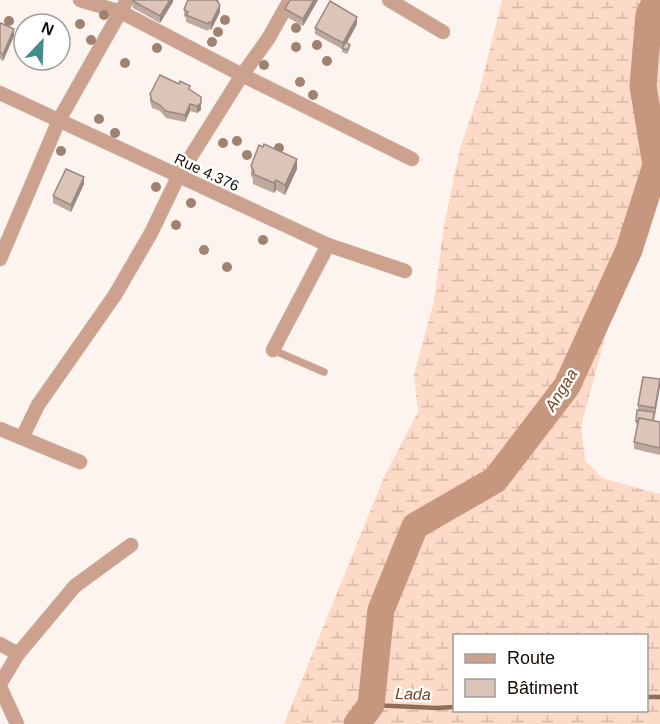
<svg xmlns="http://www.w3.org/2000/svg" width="660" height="724" font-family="Arial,sans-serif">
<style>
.wetland{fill:url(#wetland-marsh);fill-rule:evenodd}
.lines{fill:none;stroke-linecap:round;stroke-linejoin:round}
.stream{stroke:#916c5a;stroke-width:4.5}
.river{stroke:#c7967e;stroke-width:27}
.service-casing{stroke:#d8cfca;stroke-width:8}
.minor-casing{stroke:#d8cfca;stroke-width:15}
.service{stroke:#cca28e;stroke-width:7}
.minor{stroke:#cca28e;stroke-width:14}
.tree{fill:#9f8270}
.wall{fill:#bda99e}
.shaded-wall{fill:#9a8981}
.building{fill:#dcc4b8;stroke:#9a8981;stroke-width:1.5}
.labels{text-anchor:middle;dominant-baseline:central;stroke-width:5;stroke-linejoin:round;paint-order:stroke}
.street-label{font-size:15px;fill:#130b07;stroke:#fff}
.water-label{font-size:16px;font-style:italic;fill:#80411f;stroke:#fff}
</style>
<defs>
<pattern id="wetland-marsh" width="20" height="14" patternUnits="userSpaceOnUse" patternTransform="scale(1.5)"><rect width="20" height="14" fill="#fdd9c7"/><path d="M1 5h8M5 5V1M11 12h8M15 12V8" fill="none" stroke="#d8b9a9"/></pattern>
</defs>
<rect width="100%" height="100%" fill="#fef4ef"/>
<path class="wetland" d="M502 0H660V154L629 250 581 426 585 460 602 478 660 494V724H284L384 477 418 412 414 375 434 301 444 226 460 148 478 96ZM454 636H646V710H454Z"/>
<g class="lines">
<g class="stream">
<path d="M646 697H660"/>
<path d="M371 705 437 708 454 707"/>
</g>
<path class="river" d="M357 724 371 705 381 610 415 526 495 480 567 386 629 250 656 165 643 86 649 15 656 0"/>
<g class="service-casing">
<path id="service" d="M273 350 324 372"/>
</g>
<g class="minor-casing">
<g id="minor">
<path d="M80 0 121 12 242 75 412 159"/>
<path d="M389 0 443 32"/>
<path d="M0 93 328 245 405 271"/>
<path d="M0 259 59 120 127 0"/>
<path d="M273 350 328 245"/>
<path d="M0 429 80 462"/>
<path d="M22 438 38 405 115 295 151 233 178 177 242 75 268 39 290 0"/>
<path d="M0 644 18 654 75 586 131 545"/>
<path d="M0 684 18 654"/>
<path d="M0 687 17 724"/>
</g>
</g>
<use href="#service" class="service"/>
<use href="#minor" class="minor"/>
</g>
<g class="tree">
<circle cx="104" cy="15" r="5"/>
<circle cx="225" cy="20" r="5"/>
<circle cx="9" cy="21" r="5"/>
<circle cx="80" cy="24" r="5"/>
<circle cx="296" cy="28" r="5"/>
<circle cx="218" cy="32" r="5"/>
<circle cx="91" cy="40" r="5"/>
<circle cx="212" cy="42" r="5"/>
<circle cx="317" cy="45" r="5"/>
<circle cx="296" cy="47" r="5"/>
<circle cx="157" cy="48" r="5"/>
<circle cx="327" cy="61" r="5"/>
<circle cx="125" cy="63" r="5"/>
<circle cx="264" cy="65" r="5"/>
<circle cx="300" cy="82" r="5"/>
<circle cx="313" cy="95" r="5"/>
<circle cx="99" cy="119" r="5"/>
<circle cx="115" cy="133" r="5"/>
<circle cx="237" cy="141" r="5"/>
<circle cx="223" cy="143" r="5"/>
<circle cx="279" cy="148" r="5"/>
<circle cx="61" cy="151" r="5"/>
<circle cx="247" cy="155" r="5"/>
<circle cx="156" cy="187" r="5"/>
<circle cx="191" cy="203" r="5"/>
<circle cx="176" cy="225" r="5"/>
<circle cx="263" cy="240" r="5"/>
<circle cx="204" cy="250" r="5"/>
<circle cx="227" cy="267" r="5"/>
</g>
<g class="wall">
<path d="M173 0V2L160 23 133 8V1Z"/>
<path d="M218 0 220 12 211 30 209 29 208 31 186 22V18L184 16V9Z"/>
<path d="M318 0 303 26 285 16V9Z"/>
<path d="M357 24 347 43 350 48 347 54 342 52V49L315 34V28Z"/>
<path d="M0 25 14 36 3 61 0 59Z"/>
<path d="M190 90 201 104V110L197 113 190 111 185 122 166 118 160 111 152 108 150 101V94Z"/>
<path d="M251 166 297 169 285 195 276 190 274 193 253 184V179L251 176Z"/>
<path d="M84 184 71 212 53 203V196Z"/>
<path d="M660 386 654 421 660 422V455L634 449V442L638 425 636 424V421L638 411V405Z"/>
</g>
<g class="shaded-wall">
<path d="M170 0H173V2L160 23V16Z"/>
<path d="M314 0H318L303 26V19Z"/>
<path d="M220 5V12L211 30V23Z"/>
<path d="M357 17V24L343 50V43Z"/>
<path d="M14 29V36L3 61V54Z"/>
<path d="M201 97V110L197 113V106Z"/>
<path d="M190 104V111L185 122V115Z"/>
<path d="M297 159V169L285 195V185Z"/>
<path d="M84 177V184L71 212V205Z"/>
<path d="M276 180V190L274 193V183Z"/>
<path d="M660 379V386L655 415V408Z"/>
</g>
<g class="building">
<path d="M133 0H170L160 16 133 1Z"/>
<path d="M188 0H218L217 1 220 5 211 23 209 22 208 24 186 15 188 12 184 9Z"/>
<path d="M290 0H314L303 19 285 9Z"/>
<path d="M330 1 357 17 343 43 315 28Z"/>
<path d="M1 23 14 29 3 54 0 52V25Z"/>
<path d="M346 42 350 45 347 50 342 48Z"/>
<path d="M160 75 179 84 180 81 190 86 189 89 201 97V103L197 106 190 104 185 115 166 111 160 105 152 101 150 94Z"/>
<path d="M264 144 297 159 285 185 276 180 274 183 253 174 254 171 251 166 259 145 263 147Z"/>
<path d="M66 169 84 177 71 205 53 196Z"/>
<path d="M643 377 660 379 655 408 638 405Z"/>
<path d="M637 410 654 412 653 421 639 418V421H636Z"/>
<path d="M639 418 660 422V448L634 442Z"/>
</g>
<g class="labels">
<g class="street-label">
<text transform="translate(207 172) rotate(25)">Rue 4.376</text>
</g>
<g class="water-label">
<text transform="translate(561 390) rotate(-58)">Angaa</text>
<text transform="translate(413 694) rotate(2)">Lada</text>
</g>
</g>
<rect x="453" y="634" width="195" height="78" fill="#ffffff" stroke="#a19d9c" stroke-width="1.5"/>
<rect x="465" y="654" width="30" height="9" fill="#cca28e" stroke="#a19d9c" stroke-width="1.5"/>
<text x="507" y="664" font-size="18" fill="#130b07">Route</text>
<rect x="465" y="679" width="30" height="18" fill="#dcc4b8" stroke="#a19d9c" stroke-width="1.5"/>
<text x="507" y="694" font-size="18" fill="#130b07">Bâtiment</text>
<g transform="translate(42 42) rotate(23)"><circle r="28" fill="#ffffff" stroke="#a19d9c" stroke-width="1.5"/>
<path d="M0-4.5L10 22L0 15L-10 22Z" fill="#438b8d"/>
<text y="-9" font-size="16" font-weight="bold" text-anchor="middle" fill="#130b07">N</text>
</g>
</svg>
